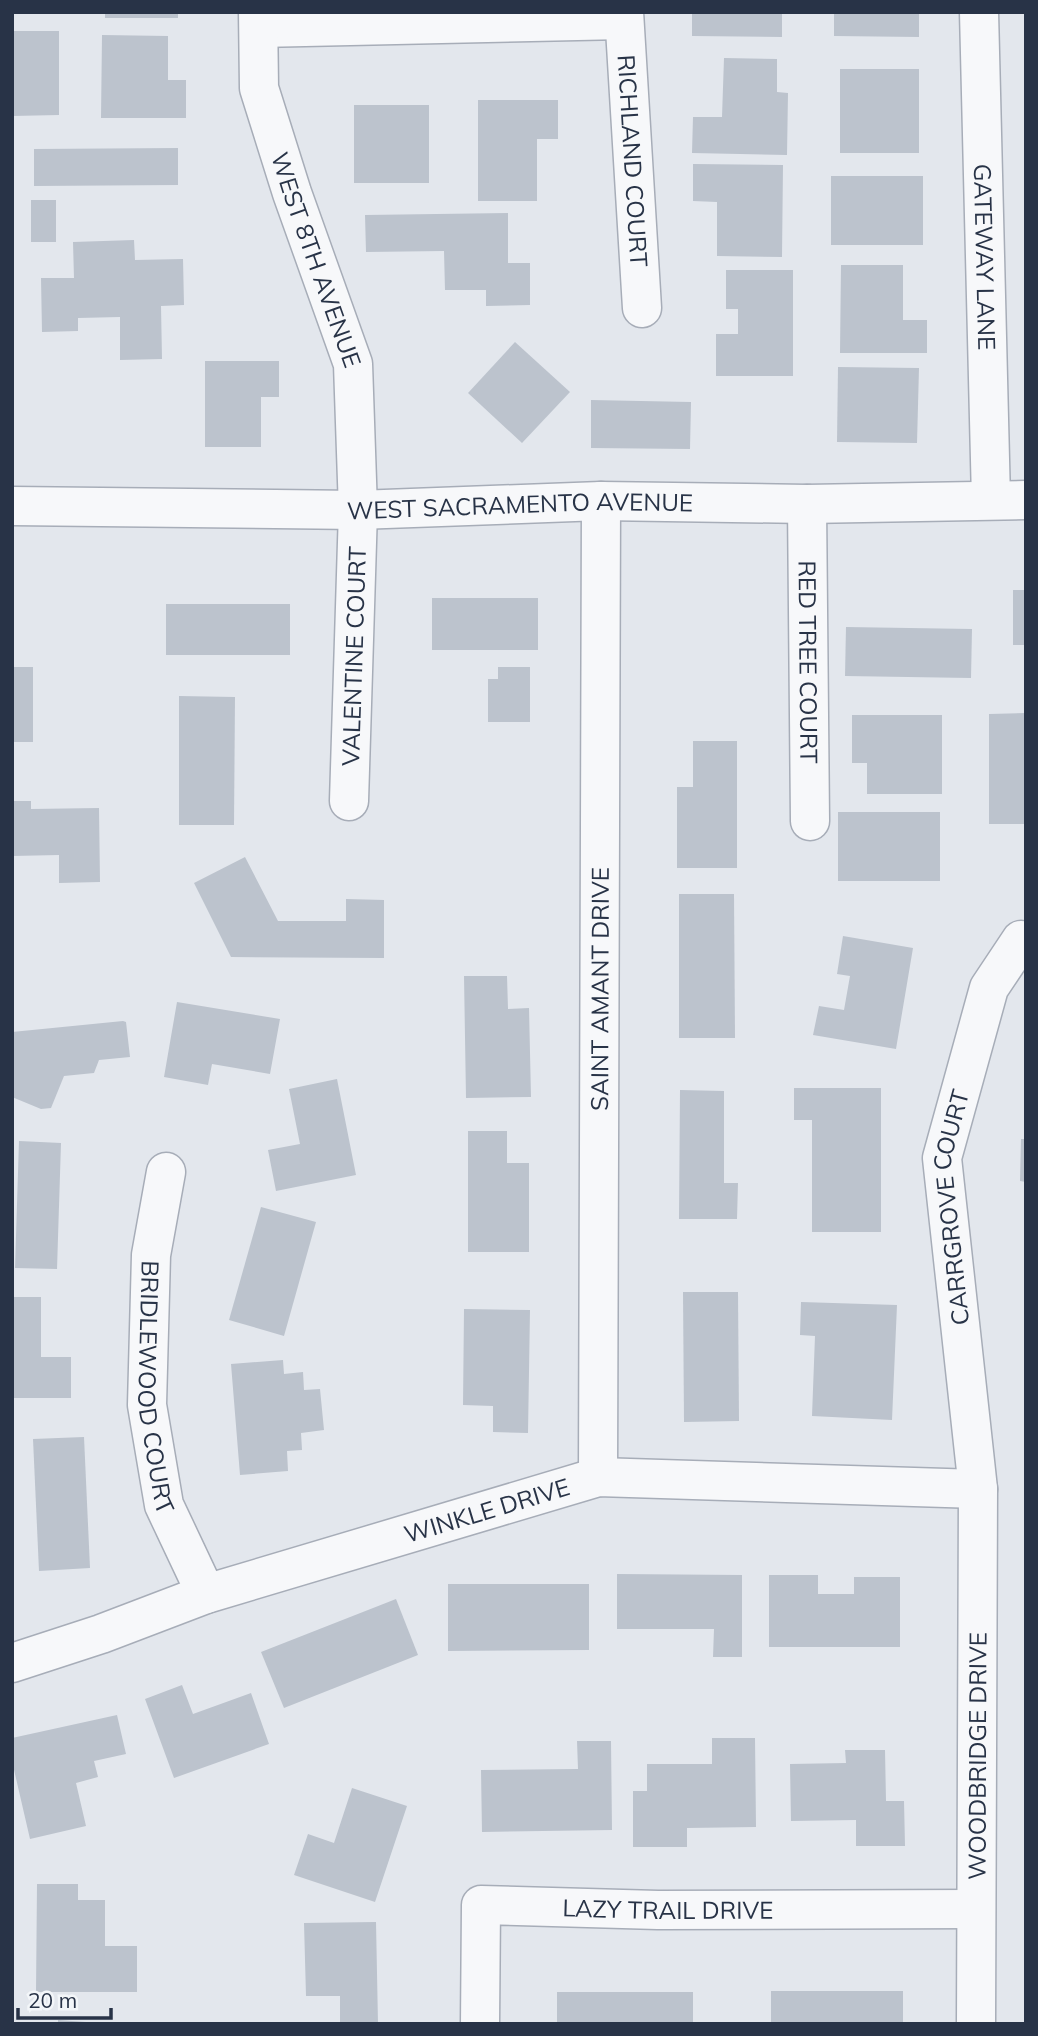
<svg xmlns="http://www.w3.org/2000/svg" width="1038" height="2036" font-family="Mulish,sans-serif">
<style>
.building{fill:#bcc3cd}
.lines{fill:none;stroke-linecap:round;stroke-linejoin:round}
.minor-casing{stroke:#a7adb8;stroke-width:41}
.tertiary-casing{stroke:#a7adb8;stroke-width:41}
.minor{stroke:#f7f8fa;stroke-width:38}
.tertiary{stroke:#f7f8fa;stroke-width:38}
.labels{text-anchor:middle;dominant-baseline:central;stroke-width:6;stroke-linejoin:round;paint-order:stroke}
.street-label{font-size:24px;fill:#283347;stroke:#f3f6f9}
</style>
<rect width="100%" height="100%" fill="#e3e7ed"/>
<g class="building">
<rect x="105" y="12" width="73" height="6"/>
<path d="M692 12H782V37L692 36Z"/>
<path d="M834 12H919V37L834 36Z"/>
<path d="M12 31H59V115L12 116Z"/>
<path d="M102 35 168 36V80H186V118H101Z"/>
<path d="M724 58 777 59V92L788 93 787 155 692 153 693 117H722Z"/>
<rect x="840" y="69" width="79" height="84"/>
<path d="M478 100H558V139H537V201H478Z"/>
<rect x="354" y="105" width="75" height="78"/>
<path d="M178 148V185L34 186V149Z"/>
<path d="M693 164 783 165 782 257 717 256V202L693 201Z"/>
<rect x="831" y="176" width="92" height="69"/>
<rect x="31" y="200" width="25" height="42"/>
<path d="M508 213V263H530V305L486 306V290H445L444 251 366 252 365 215Z"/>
<path d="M134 240 135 260 183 259 184 305 161 306 162 359 120 360V317L78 318V331L42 332 41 278H74L73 242Z"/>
<path d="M841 265H903V320H927V353H840Z"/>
<path d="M726 270H793V376H716V334H738V309H726Z"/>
<path d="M515 342 570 392 522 443 468 393Z"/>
<path d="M205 361H279V397H261V447H205Z"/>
<path d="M838 367 919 368 917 443 837 442Z"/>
<path d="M591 400 691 402 690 449 591 448Z"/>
<rect x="1013" y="590" width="13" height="55"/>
<rect x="432" y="598" width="106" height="52"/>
<rect x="166" y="604" width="124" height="51"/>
<path d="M846 627 972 629 971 678 845 676Z"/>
<rect x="12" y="667" width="21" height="75"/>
<path d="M498 667H530V722H488V679H498Z"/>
<path d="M179 696 235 697 234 825H179Z"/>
<path d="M1026 713V824H989V714Z"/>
<path d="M852 715H942V794H867V763H852Z"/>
<path d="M693 741H737V868H677V787H693Z"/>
<path d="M12 801H31V809L99 808 100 882 59 883V855L12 856Z"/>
<rect x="838" y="812" width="102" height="69"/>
<path d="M245 857 278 921H346V899L384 900V958L231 957 194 883Z"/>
<path d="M679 894H734L735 1038H679Z"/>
<path d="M843 936 913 948 896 1049 813 1035 819 1006 844 1010 850 976 837 974Z"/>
<path d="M464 976H507L508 1009 529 1008 531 1097 466 1098Z"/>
<path d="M177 1002 280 1019 270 1074 212 1064 208 1085 164 1077Z"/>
<path d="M123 1021 126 1022 130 1057 99 1060 94 1073 64 1076 51 1108 41 1109 12 1097V1032Z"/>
<path d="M337 1079 356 1175 276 1191 268 1150 300 1144 289 1089Z"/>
<path d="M794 1088H881V1232H812V1120H794Z"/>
<path d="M680 1090 724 1091V1183H738L737 1219H679Z"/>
<path d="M468 1131H507V1163H529V1252H468Z"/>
<path d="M1021 1139H1026V1182L1020 1181Z"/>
<path d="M19 1141 61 1143 57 1269 15 1268Z"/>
<path d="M261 1207 316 1222 284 1336 229 1320Z"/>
<path d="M683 1292H738L739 1421 684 1422Z"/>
<path d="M12 1297H41V1357H71V1398H12Z"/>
<path d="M801 1302 897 1305 892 1420 812 1416 815 1336 800 1335Z"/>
<path d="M464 1309 530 1310 528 1433 493 1432V1406L463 1405Z"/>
<path d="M283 1360 284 1374 303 1372 304 1390 320 1389 324 1430 301 1433 302 1450 287 1451 288 1471 240 1475 231 1364Z"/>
<path d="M84 1437 90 1568 39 1571 33 1439Z"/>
<path d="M617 1574 742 1575V1657H713L714 1629H617Z"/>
<path d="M769 1575H818V1594H854V1577H900V1647H769Z"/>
<path d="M448 1584H589V1650L448 1651Z"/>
<path d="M396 1599 418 1655 284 1708 261 1652Z"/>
<path d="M182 1685 193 1714 251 1693 269 1744 174 1778 145 1699Z"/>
<path d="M117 1715 126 1754 94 1761 98 1777 76 1783 86 1826 30 1839 12 1761V1738Z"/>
<path d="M712 1738H755L756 1827 687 1828V1847H633V1791H647V1764H712Z"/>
<path d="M577 1741H611L612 1830 482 1832 481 1770 578 1769Z"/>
<path d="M845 1750H885L886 1801H904L905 1846H856V1820L791 1821 790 1764 846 1763Z"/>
<path d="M352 1788 407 1806 375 1902 294 1875 308 1834 334 1843Z"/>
<path d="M37 1884H78V1900H105V1946H137V1992H36Z"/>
<path d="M376 1922 378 2024H340V1996H306L304 1923Z"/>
<rect x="771" y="1991" width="132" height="33"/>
<rect x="557" y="1992" width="136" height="32"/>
<path d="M58 2020 86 2022V2024H58Z"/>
</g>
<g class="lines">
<g class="minor-casing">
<g id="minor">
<path id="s1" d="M624 12 642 308"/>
<path id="s2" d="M979 12 991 500"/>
<path d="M259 28 624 20"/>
<path id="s3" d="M807 504 810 821"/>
<path id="s4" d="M349 801 358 510"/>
<path id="s5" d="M166 1172 151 1255 147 1405 164 1505 206 1594"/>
<path id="s6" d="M598 1477 601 501"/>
<path id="s7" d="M12 1663 101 1634 206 1594 598 1477 978 1489"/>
<path id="s8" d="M480 2024 481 1905 658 1910 975 1909"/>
<path id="s9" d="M976 2024 978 1489 942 1158 989 988 1021 940"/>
</g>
</g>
<g class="tertiary-casing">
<g id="tertiary">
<path id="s10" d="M258 12 259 88 292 193 353 364 358 510"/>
<path id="s11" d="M12 506 358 510 601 501 807 504 1026 500"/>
</g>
</g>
<use href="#minor" class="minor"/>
<use href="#tertiary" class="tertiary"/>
</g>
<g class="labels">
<g class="street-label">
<text stroke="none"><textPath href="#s1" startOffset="149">RICHLAND COURT</textPath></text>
<text stroke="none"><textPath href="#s2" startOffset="245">GATEWAY LANE</textPath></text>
<text stroke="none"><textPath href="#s10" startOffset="257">WEST 8TH AVENUE</textPath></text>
<text stroke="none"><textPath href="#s11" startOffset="508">WEST SACRAMENTO AVENUE</textPath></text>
<text stroke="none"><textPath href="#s4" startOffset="145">VALENTINE COURT</textPath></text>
<text stroke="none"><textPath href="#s3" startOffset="158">RED TREE COURT</textPath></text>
<text stroke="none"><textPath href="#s6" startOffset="488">SAINT AMANT DRIVE</textPath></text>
<text stroke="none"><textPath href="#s9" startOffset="819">CARRGROVE COURT</textPath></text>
<text stroke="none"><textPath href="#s5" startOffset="217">BRIDLEWOOD COURT</textPath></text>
<text stroke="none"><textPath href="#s7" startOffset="499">WINKLE DRIVE</textPath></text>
<text stroke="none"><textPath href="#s9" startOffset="268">WOODBRIDGE DRIVE</textPath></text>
<text stroke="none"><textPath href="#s8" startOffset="306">LAZY TRAIL DRIVE</textPath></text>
</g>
</g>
<rect width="1038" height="2036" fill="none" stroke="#283347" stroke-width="28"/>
<path d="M18 2008v10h93v-10" fill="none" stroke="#283347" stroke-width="3.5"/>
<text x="28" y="2008" font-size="21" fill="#283347" stroke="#f3f6f9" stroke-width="5" paint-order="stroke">20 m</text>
</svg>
